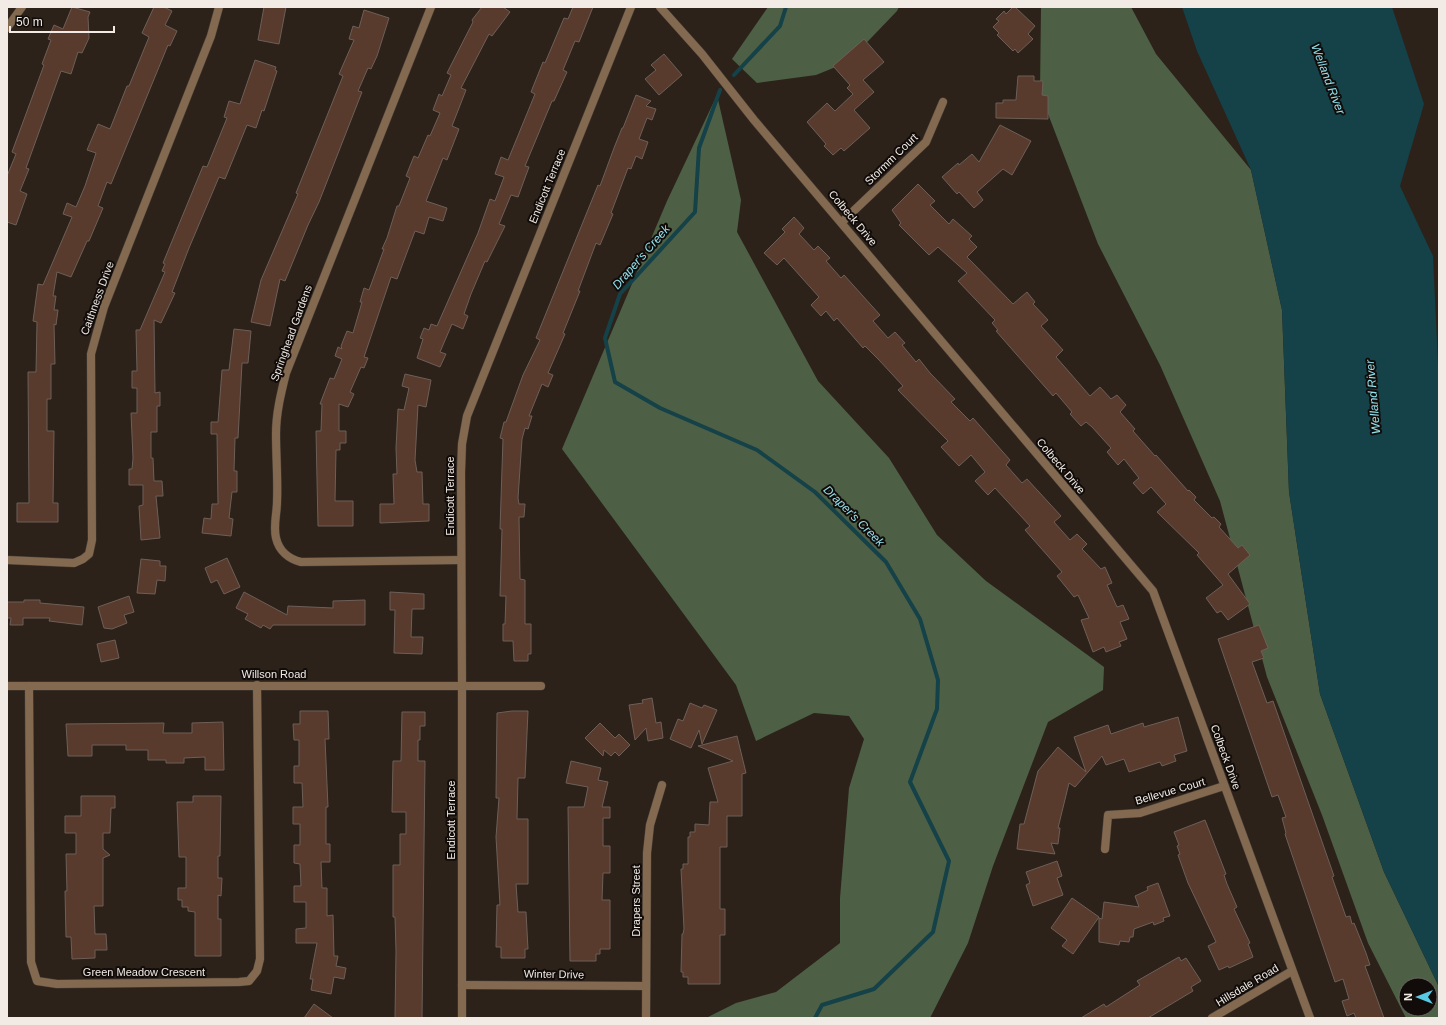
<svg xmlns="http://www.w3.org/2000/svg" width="1446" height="1025" font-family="Helvetica,sans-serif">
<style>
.forest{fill:#4d6045;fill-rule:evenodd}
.water{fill:#154148}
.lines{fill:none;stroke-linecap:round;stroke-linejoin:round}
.stream{stroke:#154148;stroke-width:4}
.building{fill:#583b2c;stroke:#6d5f58}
.minor-casing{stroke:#483e36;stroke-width:9}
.tertiary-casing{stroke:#483e36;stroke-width:9}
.minor{stroke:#826950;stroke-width:8}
.tertiary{stroke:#826950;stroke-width:8}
.labels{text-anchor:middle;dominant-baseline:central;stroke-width:4;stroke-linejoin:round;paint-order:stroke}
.street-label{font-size:11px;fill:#f1eae5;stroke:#110c09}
.water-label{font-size:12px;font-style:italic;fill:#93e1ee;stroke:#110c09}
</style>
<rect width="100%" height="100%" fill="#2c221a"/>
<g class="forest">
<path d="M768 7H899L897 11 848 62 816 75 757 83 732 59Z"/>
<path d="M1041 7H1131L1156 54 1251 170 1282 310 1289 492 1320 694 1384 872 1439 987V1018H1406L1368 943 1322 815 1267 677 1220 501 1160 365 1098 244 1040 93ZM1406 985H1430V1009H1406Z"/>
<path d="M717 95 741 200 737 232 818 381 889 458 937 535 986 581 1104 667 1103 690 1048 722 993 866 968 943 930 1018H706L736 1003 776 992 840 943V898L849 788 864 739 849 716 814 713 756 741 736 685 562 449 667 201Z"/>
</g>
<path class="water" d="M1182 7H1392L1424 104 1400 186 1433 256 1439 386V987L1384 872 1320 694 1289 492 1282 310 1251 170 1197 51Z"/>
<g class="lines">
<g class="stream">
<path d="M734 75 780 26 786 7"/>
<path d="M720 90 699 148 695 212 620 294 605 338 615 382 660 408 757 450 815 492 886 562 920 619 938 680 937 709 910 782 949 861 933 932 874 989 822 1005 815 1018"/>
</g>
</g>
<g class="building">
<path d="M72 7 90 12 88 17 89 38 82 53 78 52 71 74 61 71 26 168 29 169 20 191 27 194 16 225 7 222V176L16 154 12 152 44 65 42 64 51 40 48 39 54 25 63 29Z"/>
<path d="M154 7H164L172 11 165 25 177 31 170 46 168 45 111 184 107 182 98 206 103 208 89 241H87L71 277 57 272 53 296H56L54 310H58L56 325 54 324 55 364H51V399H47V431H54L53 503H58V522H17V503H29L28 372H36L37 322 33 321 38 284 43 285 72 217 63 214 67 203 76 207 85 186 96 153 87 150 98 124 110 129 127 86H129L149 37 142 33Z"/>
<path d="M264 7H286L279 44 258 40Z"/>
<path d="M482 7H503L510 12 492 36 489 34 461 88 466 90 452 126 459 129 447 160 443 158 426 201 447 208 443 221 429 217 424 234 415 231 397 279 391 277 364 357 368 358 364 368 361 367 350 392 354 394 348 407 339 404V431H346V443H340V450H336L335 501H353V526H318L316 431H321L322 404H320L330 378 334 379 342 359 335 356 338 347 342 349 341 346 347 331 353 333 362 302H360L364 288 369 290 384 249H382L387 238 397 206H399L410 178 406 176 414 156 418 158 428 135 430 136 440 113 433 110 439 94 442 96 451 75 447 73 473 22 472 20Z"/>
<path d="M573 7H593L579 42 575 41 563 70 567 72 554 101H552L525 166 529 167 518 197 511 195 499 224 505 226 487 262 485 261 471 294 464 314 468 316 463 329 452 324 440 352 446 354 440 367 417 358 423 339 420 338 424 328 429 330 431 324 437 326 478 233 490 199 495 201 504 177 495 174 501 157 508 160 535 94 531 92 543 62 545 63 564 18 568 19Z"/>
<path d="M1013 7H1015L1035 26 1028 34 1033 39 1018 53 1015 49 1013 51 997 35 999 33 993 27 999 21 996 19 1004 11 1006 14Z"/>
<path d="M364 10 389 18 377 56 371 69 368 68 358 91 362 92 319 202 308 225 285 281 280 279 270 326 251 322 261 280 298 194 296 193 343 76 339 74 354 40 349 39 353 26 359 28Z"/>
<path d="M864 39 884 62 863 80 874 92 854 110 870 128 844 151 841 148 833 155 824 146 826 144 807 122 827 103 835 111 853 94 847 88 850 85 833 66Z"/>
<path d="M664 54 682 75 659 95 645 79 656 70 651 65Z"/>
<path d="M255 60 276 67 275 70 277 71 264 111 262 110 256 128 247 125 225 179 219 177 189 248 172 292 175 293 161 323 154 320 155 393 160 392V406H157V432H151V458H153L154 481H162L163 496H156L160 538 141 540 139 506 143 505V485H129V469H132L133 458 131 413H137V388H132V371H137L136 330H140L165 272 162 271 165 264 163 263 203 166 207 167 227 118 224 117 229 101 240 104Z"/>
<path d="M1018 76H1034V81H1043L1042 95 1048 96V119L996 118V103H1003V100H1016Z"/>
<path d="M636 95 651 101 646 106 656 109 652 120 647 118 639 139 648 142 642 159 636 156 631 169 628 168 611 213 613 214 600 245 596 243 578 291H580L563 333 565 334 548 373 553 375 548 387 542 384 529 416H532L528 429 525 428 522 439 518 498 519 504H525L524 517H519L520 579 525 580V624H531V654H528V661H514L513 641H503V624H505L506 596H500L502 529H500L503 439 500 438 504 422H506L523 375 540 340 536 338 598 185 600 186 614 148 622 128H623Z"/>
<path d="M1000 125 1031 141 1012 175 1003 169 977 192 983 200 974 208 959 192 957 194 942 177 958 163 959 165 972 154 979 162Z"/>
<path d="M918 184 935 201 930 205 949 224 953 219 972 236 969 239 977 247 967 257 1013 304 1027 292 1035 302 1033 304 1048 320 1041 326 1063 350 1056 357 1090 396 1100 387 1111 399 1117 395 1126 405 1120 412 1135 429 1133 431 1155 456 1156 455 1188 491 1189 490 1196 497 1194 500 1212 518 1214 517 1221 524 1219 527 1238 548 1242 545 1250 555 1228 574 1250 604 1228 620 1221 611 1217 613 1206 598 1223 585 1197 555 1199 553 1157 512 1166 504 1151 487 1143 494 1133 483 1139 478 1124 459 1118 465 1107 452 1111 448 1092 427 1086 422 1081 426 1070 414 1072 412 1056 393 1053 396 1024 363 996 331 998 330 992 323 995 320 958 281 967 273 938 247 929 255 899 225 901 223 892 210Z"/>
<path d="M794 217 804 228 799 234 814 250 818 246 830 258 826 261 841 278 844 275 880 315 873 321 888 338 895 332 905 343 902 345 916 362 919 359 930 373 955 399 951 402 970 421 973 418 1010 460 1006 465 1022 483 1027 479 1061 516 1054 522 1070 540 1077 534 1087 544 1082 549 1101 569 1105 567 1112 583 1107 585 1117 607 1123 605 1129 619 1120 622 1127 639 1119 642 1121 646 1106 652 1104 647 1093 652 1081 620 1089 618 1078 595 1074 597 1057 576 1062 572 1025 530 1030 526 995 488 988 495 975 481 985 472 971 455 959 466 941 447 948 441 898 390 903 386 879 360 865 346 863 348 837 318 834 321 826 311 821 316 811 305 819 297 784 258 777 265 764 253 785 232 782 229Z"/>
<path d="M234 329 251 331 248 363H242L238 438H235L234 471H237V492H232L229 518 233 519 231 536 202 533 204 518 211 519 212 504H218L217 434H211V422H218L222 370H229Z"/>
<path d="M405 374 431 380 426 407 418 405 415 460 417 472H422L423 504H429V521L380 523V504H394L393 474H397L396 448 398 409 404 410 409 388 402 386Z"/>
<path d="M227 558 240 587 224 594 217 580 211 583 205 568Z"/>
<path d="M141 559 160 561V566H166L165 581 157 580 155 594 137 593Z"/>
<path d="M244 592 287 615 288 606 333 608V601L365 600V625H273L270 629 263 625 261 628 245 619 248 614 236 608Z"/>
<path d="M390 592 424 594V609H412L411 637H423L422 654 394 653 395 610H390Z"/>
<path d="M129 596 134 612 124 615 127 623 112 629 104 628 98 607Z"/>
<path d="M24 600H40V603L84 607 82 625 49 621 50 618H23V625H10L11 618H7V602H24Z"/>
<path d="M1259 625 1268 648 1261 651 1264 658 1252 662 1267 703 1273 701 1334 876 1332 877 1346 917 1350 916 1352 924 1354 923 1366 953 1370 965 1365 966 1384 1018H1356L1354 1013 1347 1016 1342 1001 1349 999 1343 979 1335 982 1285 834 1286 833 1282 818 1286 817 1278 795 1272 797 1218 639Z"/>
<path d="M115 640 119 658 101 662 97 644Z"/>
<path d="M652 698 656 723 661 722 663 738 648 741 646 728 635 740 629 705 643 703 642 700Z"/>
<path d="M690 703 702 708 704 705 717 710 702 744 699 730 691 748 670 739 678 719 683 721Z"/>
<path d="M300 711H328L329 739H325L328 807H326V844H330V862H321L322 888H327V916L333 915 334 956H338L336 966 346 968 344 979 334 977 331 994 311 990 313 979H310L317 943H296V929L306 928V902H294V886H301L300 864 294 863V845H300V824H293V807H303L302 783H294V766H299V740H294L293 724H300Z"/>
<path d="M512 711H528L525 778H518L517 819H528V884H516L518 912H526L528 949H525V958H501V947H496L497 905H500L496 837 499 798H496L497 713Z"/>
<path d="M402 712H425V726H420V740H418V761H425L422 1018H395L396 951 395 917H393V865H400V834H406V812H392L393 761H401Z"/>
<path d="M1178 717 1187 751 1174 755 1176 761 1162 766 1160 762 1129 772 1124 759 1106 765 1102 756 1075 787 1069 783 1058 828H1060L1058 844 1051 843 1055 854 1017 849 1020 824H1024L1038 771 1058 747 1086 772 1074 737 1108 725 1111 734 1143 723 1144 727Z"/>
<path d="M223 722 224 770H205V757L184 758V763H166V760H148V750H126V745H92V756H68L66 724 164 723 163 733H192V723Z"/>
<path d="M600 723 615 738 619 734 630 745 619 756 615 752 611 756 604 750 603 756 585 738Z"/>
<path d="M737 736 746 773 742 774V816H727V847H720V909H725V935H720V984H688V977H683V972H681L682 934H683L684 929 681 869H683V864H688V837H690V832H695V824L709 825 710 802H718L708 768 733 761 698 746Z"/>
<path d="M571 761 601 768 598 780 608 782 602 807H610V818H603V846H610V873H603L602 900H610V949H600V954H596V961H570L568 807H584L588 787 566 783Z"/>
<path d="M81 796H115V808H111L110 833H103V849L110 855 103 858V906H94L95 934H106L107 950H95V958L72 959 71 937H66L65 891H67L66 854H76V833H65V816H81Z"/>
<path d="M193 796H221L220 856H218V878H222L221 896 218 895V919H221V956H195V912L188 911V907H182V900H178V888H186V857H179L177 802H193Z"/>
<path d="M1205 820 1226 874 1224 875 1227 884 1237 907 1234 909 1250 943 1248 944 1253 957 1229 968 1228 966 1219 970 1208 946 1216 942 1188 883 1178 855 1180 854 1177 846 1179 845 1174 832Z"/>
<path d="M1057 861 1062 876 1057 878 1063 895 1033 906 1026 885 1030 883 1026 872Z"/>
<path d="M1158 883 1170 916 1163 918 1164 921 1154 925 1153 922 1134 929 1133 937H1130L1129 942 1120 941 1119 945 1099 942V918L1102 919 1104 902 1139 907 1135 896 1148 890 1147 887Z"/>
<path d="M1072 898 1099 917 1073 954 1062 946 1067 940 1051 928Z"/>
<path d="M1179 957 1181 961 1186 958 1201 981 1191 987 1193 991 1148 1018H1081L1104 1004 1106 1007 1140 985 1137 981Z"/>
<path d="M314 1004 333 1018H304Z"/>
</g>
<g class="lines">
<g class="minor-casing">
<g id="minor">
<path d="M431 7 286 373C281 393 276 413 276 434 276 456 278 479 277 502 277 513 273 526 276 538 279 551 289 559 301 562L461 560"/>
<path d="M660 7 702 54 754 120 1153 591 1310 1018"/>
<path d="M7 28 22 7"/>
<path d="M842 222 926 142 943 102"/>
<path d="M7 560 74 563 83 559 89 554 92 540 91 354 104 307 211 36 219 7"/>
<path d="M29 686 31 962 37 981 57 984 239 982 249 981 257 971 260 959 257 685"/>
<path d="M1105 849 1108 815 1140 813 1224 786"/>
<path d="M462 985 646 986"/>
<path d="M462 1018V686"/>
<path d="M646 1018 647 853 650 825 662 785"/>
<path d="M1212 1018 1292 971"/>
</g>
</g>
<g class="tertiary-casing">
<g id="tertiary">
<path d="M7 686H541"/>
<path d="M462 686 461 472 462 444 467 416 631 7"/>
</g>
</g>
<use href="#minor" class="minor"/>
<use href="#tertiary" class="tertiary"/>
</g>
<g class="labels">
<g class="street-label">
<text transform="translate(891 159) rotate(-44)">Stormm Court</text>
<text transform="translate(547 186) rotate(-68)">Endicott Terrace</text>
<text transform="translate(853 218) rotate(50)">Colbeck Drive</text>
<text transform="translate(97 298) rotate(-70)">Caithness Drive</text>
<text transform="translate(291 333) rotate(-70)">Springhead Gardens</text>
<text transform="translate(1061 466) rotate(50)">Colbeck Drive</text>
<text transform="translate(450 496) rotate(-90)">Endicott Terrace</text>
<text x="274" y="674">Willson Road</text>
<text transform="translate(1226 757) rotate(70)">Colbeck Drive</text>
<text transform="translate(1170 791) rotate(-16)">Bellevue Court</text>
<text transform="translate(451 820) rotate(-90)">Endicott Terrace</text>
<text transform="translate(636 901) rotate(-90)">Drapers Street</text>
<text x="144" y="972">Green Meadow Crescent</text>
<text transform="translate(554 974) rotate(1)">Winter Drive</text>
<text transform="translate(1247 985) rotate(-31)">Hillsdale Road</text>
</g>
<g class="water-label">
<text transform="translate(1328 79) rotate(69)">Welland River</text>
<text transform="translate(641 257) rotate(-49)">Draper's Creek</text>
<text transform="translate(1373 397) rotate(-95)">Welland River</text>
<text transform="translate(854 516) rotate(45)">Draper's Creek</text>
</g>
</g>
<rect width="1446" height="1025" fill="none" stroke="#f1eae5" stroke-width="16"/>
<g transform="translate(1418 997) rotate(270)"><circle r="19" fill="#110c09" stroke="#6b6561"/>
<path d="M0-3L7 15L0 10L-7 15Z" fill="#57c9e2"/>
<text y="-6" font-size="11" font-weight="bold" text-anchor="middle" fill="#f1eae5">N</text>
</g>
<path d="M10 26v6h104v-6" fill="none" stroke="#f1eae5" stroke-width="2"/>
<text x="16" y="26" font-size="12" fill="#f1eae5" stroke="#110c09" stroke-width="3" paint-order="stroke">50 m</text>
</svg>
